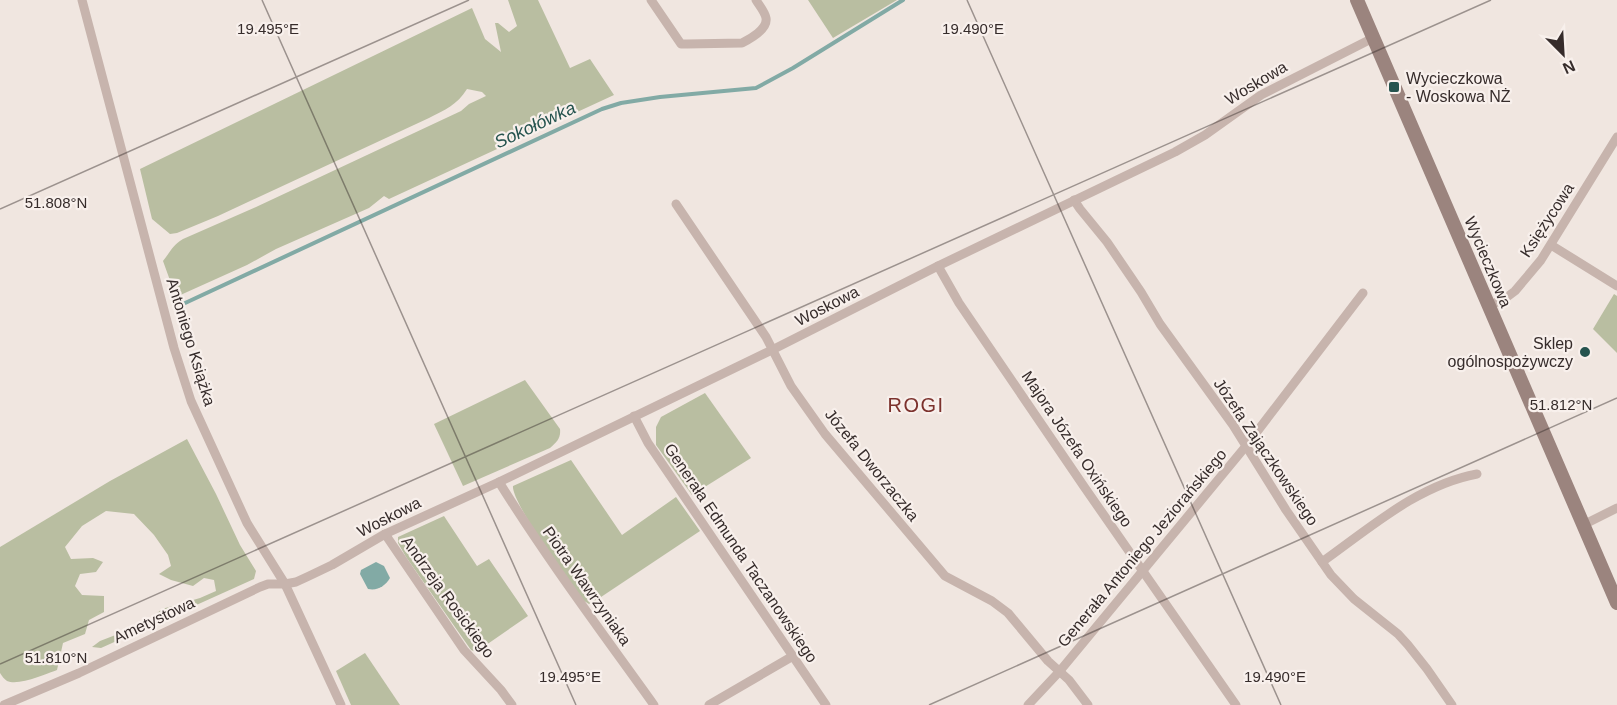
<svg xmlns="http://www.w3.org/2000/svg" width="1617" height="705" font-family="Helvetica,sans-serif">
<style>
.green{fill:#b9bea1}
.water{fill:#82aaa5}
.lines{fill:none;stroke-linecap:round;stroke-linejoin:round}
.stream{stroke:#82aaa5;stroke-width:4}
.street{stroke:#c7b4ad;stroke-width:9}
.secondary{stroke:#9b847e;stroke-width:14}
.ticks{fill:none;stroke:#362c2b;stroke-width:1.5;stroke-opacity:0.45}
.poi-dot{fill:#25534e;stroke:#f8f0ec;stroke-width:2}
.labels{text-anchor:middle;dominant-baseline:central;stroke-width:4.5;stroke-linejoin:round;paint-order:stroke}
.poi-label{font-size:16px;fill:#362c2b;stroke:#f8f0ec;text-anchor:start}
.street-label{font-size:16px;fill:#362c2b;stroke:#f8f0ec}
.water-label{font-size:18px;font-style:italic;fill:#25534e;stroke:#f8f0ec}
.quarter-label{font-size:20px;letter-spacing:1.5px;fill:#7c322d;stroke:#f8f0ec}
.ticks-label{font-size:15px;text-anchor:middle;fill:#362c2b;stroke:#f8f0ec;stroke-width:4.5;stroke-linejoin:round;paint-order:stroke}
</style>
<rect width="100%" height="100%" fill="#f0e6e0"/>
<g class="green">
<path d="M508 0H538L570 68 590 59 614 95 389 199 384 196 369 208 276 249 247 265 176 297 163 261C171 251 172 246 183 239L256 207 461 111 469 104 486 96 482 92 467 89C457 105 445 110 429 118L218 216 177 233 170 234 152 219 140 169 472 8 485 39 501 52 495 23H498L509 32 517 26Z"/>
<path d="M808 0H897L833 38Z"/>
<path d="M1614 294 1617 296V353L1593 329Z"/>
<path d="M525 380 560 429C561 438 557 442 550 448L463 486 434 424Z"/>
<path d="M705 393 751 458 692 495 656 445V427L661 417Z"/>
<path d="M187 439 216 494 240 545 256 571 254 579 101 648 92 647 100 641 144 624 162 609 200 598 216 591 214 580 204 578 193 586 171 580 159 574 171 566 168 555 154 535 134 514 106 511 82 526 65 547 71 559 93 558 103 562 96 572 80 574 75 586 82 595 104 596V612L89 620 85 634 63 643 57 670C46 674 19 686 7 681 4 679 2 676 0 673V547L110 481Z"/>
<path d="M571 460 622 535 676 497 700 531 595 601 589 604 581 599C569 581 511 502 513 486Z"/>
<path d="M444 516 477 566 489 559 528 616 476 652 471 650 406 557 398 543V537Z"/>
<path d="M365 653 400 705H351L336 671Z"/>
</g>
<path class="water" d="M376 562 384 566 390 578C385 586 378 591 368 589L360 574 361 570Z"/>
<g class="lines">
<path class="stream" d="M183 304 602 109 621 103 660 97 756 88 793 68 903 0"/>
<g class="street">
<path d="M82 0 174 348 191 401 247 523 285 584 341 705"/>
<path d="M651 0 681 44H687L742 43C750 39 768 29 766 18 765 12 759 5 756 0"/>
<path d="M1074 200 1080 209 1107 242 1141 292 1160 324 1233 425 1286 510 1331 575 1354 599 1398 634 1408 645 1427 669 1452 705"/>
<path d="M676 204 766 337 791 386 825 434 945 576 992 601 1008 613 1048 661 1069 680 1088 705"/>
<path d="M1551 245 1617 286"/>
<path d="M938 266 959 303 1085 488 1236 705"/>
<path d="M1489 306 1507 297 1515 291 1541 260 1617 137"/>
<path d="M634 416 648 443 826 705"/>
<path d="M499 482C547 559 601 631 654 705"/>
<path d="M1583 525 1617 508"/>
<path d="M385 534 464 650 501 690 512 705"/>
<path d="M1322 562C1370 528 1418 485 1477 474"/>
<path d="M4 705 79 673 260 587 268 584H285L296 582 309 576 332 565 385 534 499 482 772 350 938 266 1175 152 1205 135 1261 95 1373 38"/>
<path d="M709 705 793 656"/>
<path d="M1028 705 1059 672 1246 446 1363 293"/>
</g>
<path class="secondary" d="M1357 0 1617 603"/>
</g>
<path class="ticks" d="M262 0 576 705M967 0 1281 705M0 209 469 0M0 664 1491 0M929 705 1617 398"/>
<g class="poi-dot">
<rect x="1388" y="81" width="12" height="12" rx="3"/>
<circle cx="1585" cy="352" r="6"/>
</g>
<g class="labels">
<g class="poi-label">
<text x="1406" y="78">Wycieczkowa<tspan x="1406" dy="18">- Woskowa NŻ</tspan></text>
<text x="1573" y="343" text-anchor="end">Sklep<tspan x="1573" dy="18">ogólnospożywczy</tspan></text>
</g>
<g class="street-label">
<text transform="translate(1256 83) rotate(-31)">Woskowa</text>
<text transform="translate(1547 220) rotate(-57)">Księżycowa</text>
<text transform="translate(1488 262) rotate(67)">Wycieczkowa</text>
<text transform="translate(827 306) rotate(-27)">Woskowa</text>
<text transform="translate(191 342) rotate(73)">Antoniego Książka</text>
<text transform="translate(1077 449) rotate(56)">Majora Józefa Oxińskiego</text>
<text transform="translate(1266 452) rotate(56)">Józefa Zajączkowskiego</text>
<text transform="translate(872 465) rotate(51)">Józefa Dworzaczka</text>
<text transform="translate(389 517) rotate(-27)">Woskowa</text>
<text transform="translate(1142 548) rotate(-50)">Generała Antoniego Jeziorańskiego</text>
<text transform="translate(741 553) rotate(56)">Generała Edmunda Taczanowskiego</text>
<text transform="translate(587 586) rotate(55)">Piotra Wawrzyniaka</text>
<text transform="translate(448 597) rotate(54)">Andrzeja Rosickiego</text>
<text transform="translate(154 620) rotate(-25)">Ametystowa</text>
</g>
<g class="water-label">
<text transform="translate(535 125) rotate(-25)">Sokołówka</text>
</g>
<g class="quarter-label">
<text x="916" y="405">ROGI</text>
</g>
</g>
<g class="ticks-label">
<text x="268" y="34">19.495°E</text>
<text x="973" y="34">19.490°E</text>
<text x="56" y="208">51.808°N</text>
<text x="1561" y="410">51.812°N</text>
<text x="56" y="663">51.810°N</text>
<text x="570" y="682">19.495°E</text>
<text x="1275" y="682">19.490°E</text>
</g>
<g transform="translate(1563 54) rotate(156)" stroke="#f8f0ec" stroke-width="4.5" paint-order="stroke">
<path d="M0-4.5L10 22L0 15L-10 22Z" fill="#362c2b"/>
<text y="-9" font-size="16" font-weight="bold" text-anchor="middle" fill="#362c2b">N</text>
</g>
</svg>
